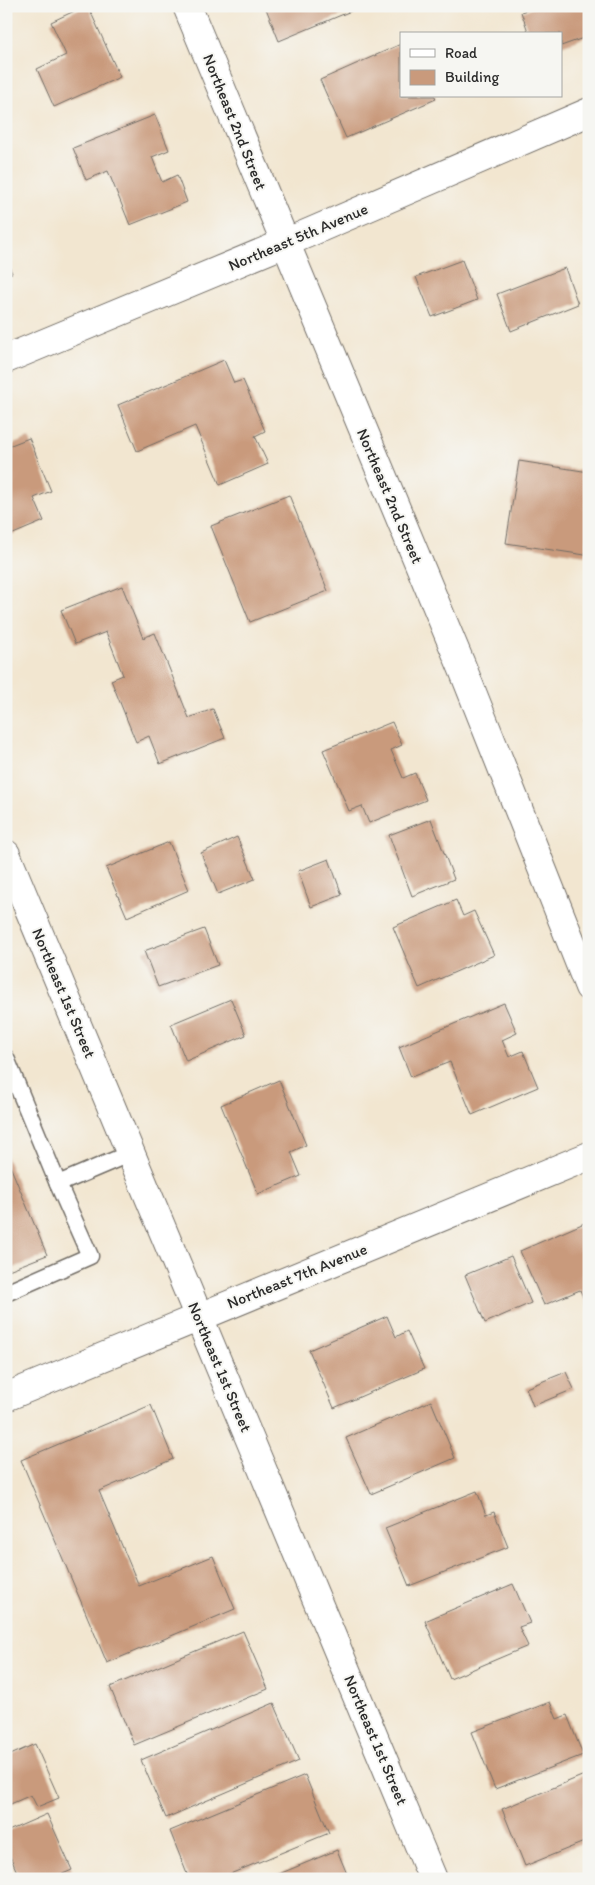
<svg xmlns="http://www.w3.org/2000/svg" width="595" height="1885" font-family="Itim,sans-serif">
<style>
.building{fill:#c99a7c}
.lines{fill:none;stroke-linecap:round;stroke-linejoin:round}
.service-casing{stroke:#716c65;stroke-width:19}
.minor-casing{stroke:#716c65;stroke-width:30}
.tertiary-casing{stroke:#716c65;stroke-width:30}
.service{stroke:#fff;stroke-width:16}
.minor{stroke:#fff;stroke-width:28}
.tertiary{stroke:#fff;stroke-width:28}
.labels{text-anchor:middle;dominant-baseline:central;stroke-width:4;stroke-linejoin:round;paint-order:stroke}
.street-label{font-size:16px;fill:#2b2b2b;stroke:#f6f6f2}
</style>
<rect width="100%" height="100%" fill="#f6f6f2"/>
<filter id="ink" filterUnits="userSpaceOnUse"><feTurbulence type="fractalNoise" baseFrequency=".02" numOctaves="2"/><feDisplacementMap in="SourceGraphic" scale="10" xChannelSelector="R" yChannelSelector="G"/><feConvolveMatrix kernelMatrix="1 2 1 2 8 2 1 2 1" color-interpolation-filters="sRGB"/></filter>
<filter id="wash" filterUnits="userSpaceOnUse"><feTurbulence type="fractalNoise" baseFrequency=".0096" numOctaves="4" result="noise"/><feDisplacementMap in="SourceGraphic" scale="20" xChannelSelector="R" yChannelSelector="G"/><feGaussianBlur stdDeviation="1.12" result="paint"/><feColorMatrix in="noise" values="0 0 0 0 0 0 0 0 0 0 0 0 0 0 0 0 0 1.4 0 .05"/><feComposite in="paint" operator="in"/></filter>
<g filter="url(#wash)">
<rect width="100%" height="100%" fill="#f2e6d0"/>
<g id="blocks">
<g class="building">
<path d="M85 6H88L120 77 54 107 37 69 66 55 51 22Z"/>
<path d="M265 6H349L351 11 279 41Z"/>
<path d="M538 6H589V36L561 46V34H529L521 12Z"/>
<path d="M401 44V96H435L436 99 346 138 320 80Z"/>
<path d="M155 115 169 150 152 157 162 182 177 175 187 202 130 225 108 171 86 180 73 148Z"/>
<path d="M6 260 12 273 6 275Z"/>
<path d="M462 260 477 300 432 317 416 277Z"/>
<path d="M565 268 578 304 511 331 497 294Z"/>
<path d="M224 360 234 383 243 380 265 431 255 436 268 464 220 485 195 426 137 451 118 405Z"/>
<path d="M29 438 51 491 34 498 44 521 6 537V447Z"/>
<path d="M519 461 589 472V532L585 555 506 543Z"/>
<path d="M289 495 328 591 250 622 211 526Z"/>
<path d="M122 586 143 638 155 633 189 718 213 709 225 738 160 764 149 736 136 742 111 680 123 675 106 632 75 644 61 610Z"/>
<path d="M589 719V737L582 722Z"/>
<path d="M392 722 402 745 391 750 403 778 415 773 426 800 369 823 362 806 349 811 323 750Z"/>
<path d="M431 819 454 879 412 896 389 835Z"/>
<path d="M237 837 255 879 218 894 201 853Z"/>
<path d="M169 842 189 890 127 917 106 868Z"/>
<path d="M329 859 342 895 311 907 298 871Z"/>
<path d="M456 900 463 916 474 911 494 955 419 988 393 927Z"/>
<path d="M204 929 218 965 158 987 144 951Z"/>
<path d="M231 999 246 1035 186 1061 171 1024Z"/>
<path d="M504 1003 517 1033 502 1040 509 1057 523 1051 538 1087 472 1115 450 1062 411 1077 399 1047Z"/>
<path d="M279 1080 306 1145 291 1152 301 1176 258 1194 221 1105Z"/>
<path d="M6 1156 47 1255 6 1271Z"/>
<path d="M589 1221V1310L580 1290 544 1305 520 1251Z"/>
<path d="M511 1256 531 1303 485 1323 465 1275Z"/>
<path d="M387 1316 396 1337 407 1331 424 1369 334 1408 309 1350Z"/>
<path d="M566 1372 574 1389 533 1406 526 1388Z"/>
<path d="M431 1401 455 1458 371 1494 346 1438Z"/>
<path d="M151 1405 173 1459 99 1491 139 1586 213 1556 235 1609 107 1663 21 1460Z"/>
<path d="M477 1491 486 1515 494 1512 508 1547 409 1586 385 1528Z"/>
<path d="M513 1584 530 1623 519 1627 528 1646 450 1679 425 1621Z"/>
<path d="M243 1631 268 1689 134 1745 110 1687Z"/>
<path d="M550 1702 557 1719 567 1715 583 1755 495 1789 472 1732Z"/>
<path d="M274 1703 299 1761 166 1818 141 1760Z"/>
<path d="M35 1744 59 1798 37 1807 31 1795 6 1806V1757Z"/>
<path d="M589 1773V1840L525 1866 502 1809Z"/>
<path d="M305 1775 329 1833 218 1879H189L170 1831Z"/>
<path d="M47 1814 72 1870 51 1879H20L6 1847V1832Z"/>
<path d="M337 1850 349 1879H267Z"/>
</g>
</g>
</g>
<g filter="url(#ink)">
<use href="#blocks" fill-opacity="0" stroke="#716c65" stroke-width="1"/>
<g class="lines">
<g class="service-casing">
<g id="service">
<path d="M6 1058 58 1184"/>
<path d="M6 1293 90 1256 58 1184 131 1153"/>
</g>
</g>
<g class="minor-casing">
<g id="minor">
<path d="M187 6 462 667 589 987"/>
<path d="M6 854 433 1879"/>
<path d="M6 1397 589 1156"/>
</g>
</g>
<g class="tertiary-casing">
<path id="tertiary" d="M6 359 285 243 589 112"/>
</g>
<use href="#service" class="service"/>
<use href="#minor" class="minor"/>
<use href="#tertiary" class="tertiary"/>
</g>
</g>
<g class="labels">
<g class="street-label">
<text transform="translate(235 122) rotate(68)">Northeast 2nd Street</text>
<text transform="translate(298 237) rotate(-23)">Northeast 5th Avenue</text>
<text transform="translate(390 496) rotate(67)">Northeast 2nd Street</text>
<text transform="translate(64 993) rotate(67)">Northeast 1st Street</text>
<text transform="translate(297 1276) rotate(-22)">Northeast 7th Avenue</text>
<text transform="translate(220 1367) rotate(67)">Northeast 1st Street</text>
<text transform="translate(376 1740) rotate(67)">Northeast 1st Street</text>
</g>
</g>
<rect width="595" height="1885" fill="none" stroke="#f6f6f2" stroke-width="25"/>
<rect x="400" y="32" width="162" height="65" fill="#f6f6f2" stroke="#a5a5a2"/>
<rect x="410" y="49" width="25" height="8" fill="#ffffff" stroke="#a5a5a2"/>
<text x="445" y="58" font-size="15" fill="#2b2b2b">Road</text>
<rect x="410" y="70" width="25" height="15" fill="#c99a7c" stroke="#a5a5a2"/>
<text x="445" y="82" font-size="15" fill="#2b2b2b">Building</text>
</svg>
